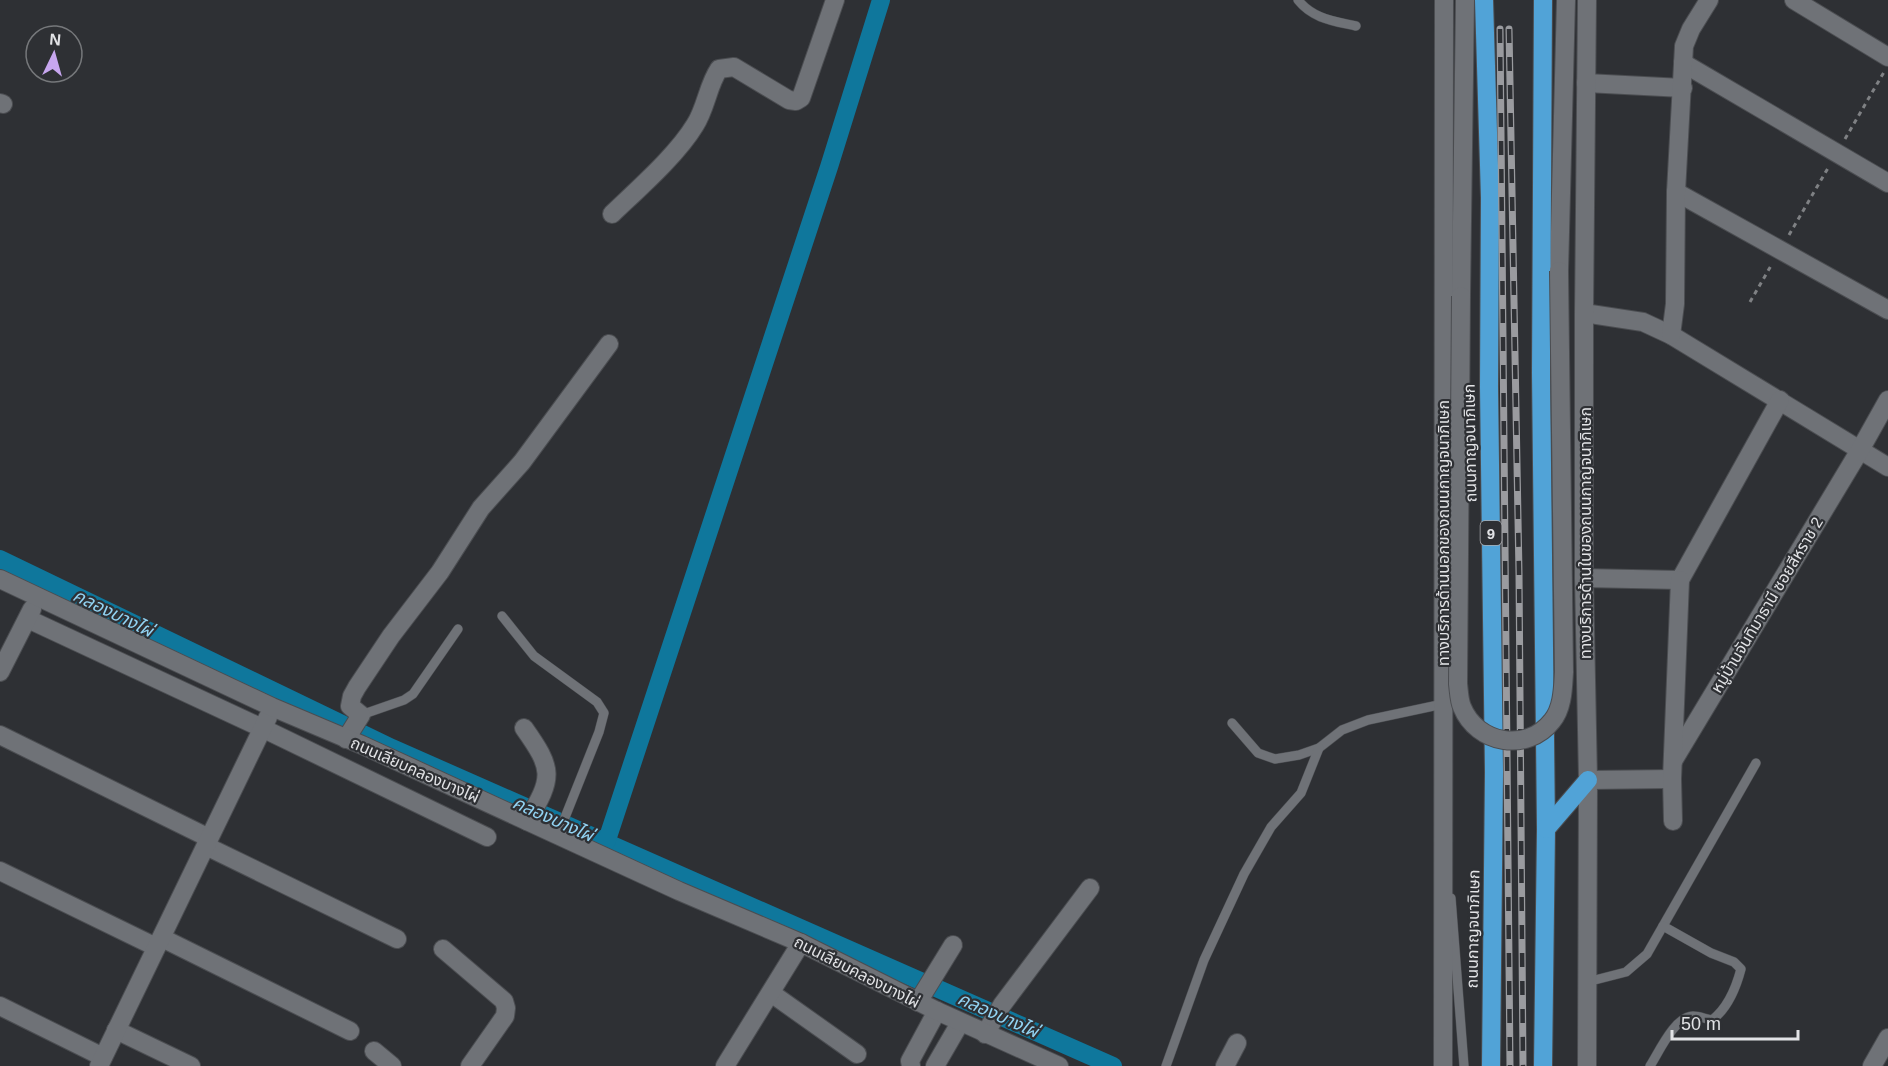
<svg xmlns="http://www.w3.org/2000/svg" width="1888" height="1066" font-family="Arial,'Noto Sans Thai',sans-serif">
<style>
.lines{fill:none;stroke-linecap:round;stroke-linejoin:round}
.canal{stroke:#0f779c;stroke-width:18}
.lane-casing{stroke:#4b4d51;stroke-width:10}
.street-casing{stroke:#4b4d51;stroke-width:20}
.secondary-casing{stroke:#4b4d51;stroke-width:20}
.highway-casing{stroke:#4b4d51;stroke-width:20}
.path{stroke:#7f8184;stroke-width:3;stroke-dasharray:4.5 4.5;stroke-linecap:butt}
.lane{stroke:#6f7277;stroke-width:9}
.street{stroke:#6f7277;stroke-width:18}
.secondary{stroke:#6f7277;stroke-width:18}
.highway{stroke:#51a3d7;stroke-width:18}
.rail-casing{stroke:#9a9b9f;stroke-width:7}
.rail{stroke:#2e3034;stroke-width:4.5;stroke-dasharray:14;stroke-linecap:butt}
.secondary-bridge-casing{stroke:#4b4d51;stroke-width:20;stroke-linecap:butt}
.secondary-bridge{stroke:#6f7277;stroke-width:18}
.labels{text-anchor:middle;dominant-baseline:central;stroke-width:4.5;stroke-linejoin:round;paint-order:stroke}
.shield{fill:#2e3034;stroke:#acadb1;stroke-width:1.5}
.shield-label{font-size:15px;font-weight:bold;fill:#e2e3e6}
.street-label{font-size:16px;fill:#e2e3e6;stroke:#2e3034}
.water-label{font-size:18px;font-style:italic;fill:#92d3f3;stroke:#2e3034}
</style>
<rect width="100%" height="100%" fill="#2e3034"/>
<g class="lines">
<g class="canal">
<path d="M0 559 392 748 1113 1066"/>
<path d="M606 843 829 167 881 0"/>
</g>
<g class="lane-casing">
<g id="lane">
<path d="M1298 0C1313 19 1334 21 1356 26"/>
<path d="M502 616 534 656 597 702 604 713 599 732 558 835"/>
<path d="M361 715 404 700 413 694 458 629"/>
<path d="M1232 723 1258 753 1275 759 1299 755 1319 748 1342 730 1368 720 1443 704"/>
<path d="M1451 898 1464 1066"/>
<path d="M1587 982 1626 972 1647 954 1756 763"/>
<path d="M1166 1066 1204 960 1244 874 1271 827 1301 793 1319 748"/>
<path d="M1650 1066C1659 1052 1675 1016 1693 1016 1699 1016 1706 1019 1712 1020 1728 1008 1736 988 1741 969L1734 962 1711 953 1663 926"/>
</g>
</g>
<g class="street-casing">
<g id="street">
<path d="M1794 0 1888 57"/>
<path d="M1683 63 1888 183"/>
<path d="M1586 83 1683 88"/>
<path d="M0 103 3 104"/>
<path d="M1676 192 1888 310"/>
<path d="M612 214C638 189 677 155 695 125 706 108 708 85 719 69L734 67 789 100 796 101 801 98 835 0"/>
<path d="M1584 313 1643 322 1671 335 1888 467"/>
<path d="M1671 335 1675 304 1676 192 1684 46 1691 29 1709 0"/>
<path d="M1584 578 1680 580 1780 400"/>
<path d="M28 619 262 728 487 837"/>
<path d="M0 672 32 609"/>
<path d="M524 728C553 769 554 777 527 821"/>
<path d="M0 735 209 838"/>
<path d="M346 739 361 715 350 706 352 696 357 687 391 636 440 572 481 508 522 462 609 344"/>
<path d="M1673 761 1860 450 1888 400"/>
<path d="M1588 780 1672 779"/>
<path d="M1673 821 1672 779 1680 580"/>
<path d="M206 846 397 939"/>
<path d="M0 871 156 947"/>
<path d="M162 938 350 1031"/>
<path d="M443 949 504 1001 506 1008 505 1016 470 1066"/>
<path d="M771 993 857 1054"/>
<path d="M918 1002 953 945"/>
<path d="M0 1006 103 1057"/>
<path d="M116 1030 191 1066"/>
<path d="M985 1034 1002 1005 1090 888"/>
<path d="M374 1051 392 1066"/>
<path d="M99 1066 268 717"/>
<path d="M725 1066 801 943"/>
<path d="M911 1066 910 1061 937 1011"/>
<path d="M935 1066 960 1023"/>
<path d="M1225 1066 1237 1043"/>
<path d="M1872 1066 1888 1038"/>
</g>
</g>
<g class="secondary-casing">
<g id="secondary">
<path d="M1559 271 1566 0"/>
<path d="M1461 296 1465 0"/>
<path d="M0 579 272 707 362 745 679 891 801 943 937 1011 1059 1066"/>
<path d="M1443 1066 1444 0"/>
<path d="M1587 1066 1588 780 1584 578V313L1587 0"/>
</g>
</g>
<g class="highway-casing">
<g id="highway">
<path d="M1484 0 1490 198 1489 387 1494 772 1491 1066"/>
<path d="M1543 0 1541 373 1546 829 1543 1066"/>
<path d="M1546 829 1588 780"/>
</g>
</g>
<g class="path">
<path d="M1845 139 1884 72"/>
<path d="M1789 235 1828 168"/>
<path d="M1750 302 1772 264"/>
</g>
<use href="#lane" class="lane"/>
<use href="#street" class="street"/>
<use href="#secondary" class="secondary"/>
<use href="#highway" class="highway"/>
<g class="rail-casing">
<g id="rail">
<path d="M1500 29 1510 1066"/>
<path d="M1509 29 1519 573 1523 1066"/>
</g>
</g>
<use href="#rail" class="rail"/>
<g class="secondary-bridge-casing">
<path id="secondary-bridge" d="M1461 296 1458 684C1459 691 1459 700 1462 707 1477 744 1527 753 1552 721 1563 708 1563 687 1564 672L1559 271"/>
</g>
<use href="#secondary-bridge" class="secondary-bridge"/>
</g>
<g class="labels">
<rect class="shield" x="1480.5" y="521" width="21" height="24" rx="4.5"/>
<g class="shield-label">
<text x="1491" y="533">9</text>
</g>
<g class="street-label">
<text transform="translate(1470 443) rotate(-91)">ถนนกาญจนาภิเษก</text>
<text transform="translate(1443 533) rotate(-90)">ทางบริการด้านนอกของถนนกาญจนาภิเษก</text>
<text transform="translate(1585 533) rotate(-90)">ทางบริการด้านในของถนนกาญจนาภิเษก</text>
<text transform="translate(1767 605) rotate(-59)">หมู่บ้านจันทิมาธานี ซอยสีหราช 2</text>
<text transform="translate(415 770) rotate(24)">ถนนเลียบคลองบางไผ่</text>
<text transform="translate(1473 929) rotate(-89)">ถนนกาญจนาภิเษก</text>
<text transform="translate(857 972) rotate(27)">ถนนเลียบคลองบางไผ่</text>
</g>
<g class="water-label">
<text transform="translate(113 613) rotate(26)">คลองบางไผ่</text>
<text transform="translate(553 819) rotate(24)">คลองบางไผ่</text>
<text transform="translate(998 1015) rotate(24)">คลองบางไผ่</text>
</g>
</g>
<g transform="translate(54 54) rotate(5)"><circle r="28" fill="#2e3034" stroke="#76787b" stroke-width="1.5"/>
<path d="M0-4.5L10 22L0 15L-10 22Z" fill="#c7a6ef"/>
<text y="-9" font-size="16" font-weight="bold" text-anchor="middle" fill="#e2e3e6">N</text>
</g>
<path d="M1672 1030v9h126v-9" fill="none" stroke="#e2e3e6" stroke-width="3"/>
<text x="1681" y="1030" font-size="18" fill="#e2e3e6" stroke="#2e3034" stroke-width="4.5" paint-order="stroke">50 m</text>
</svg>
